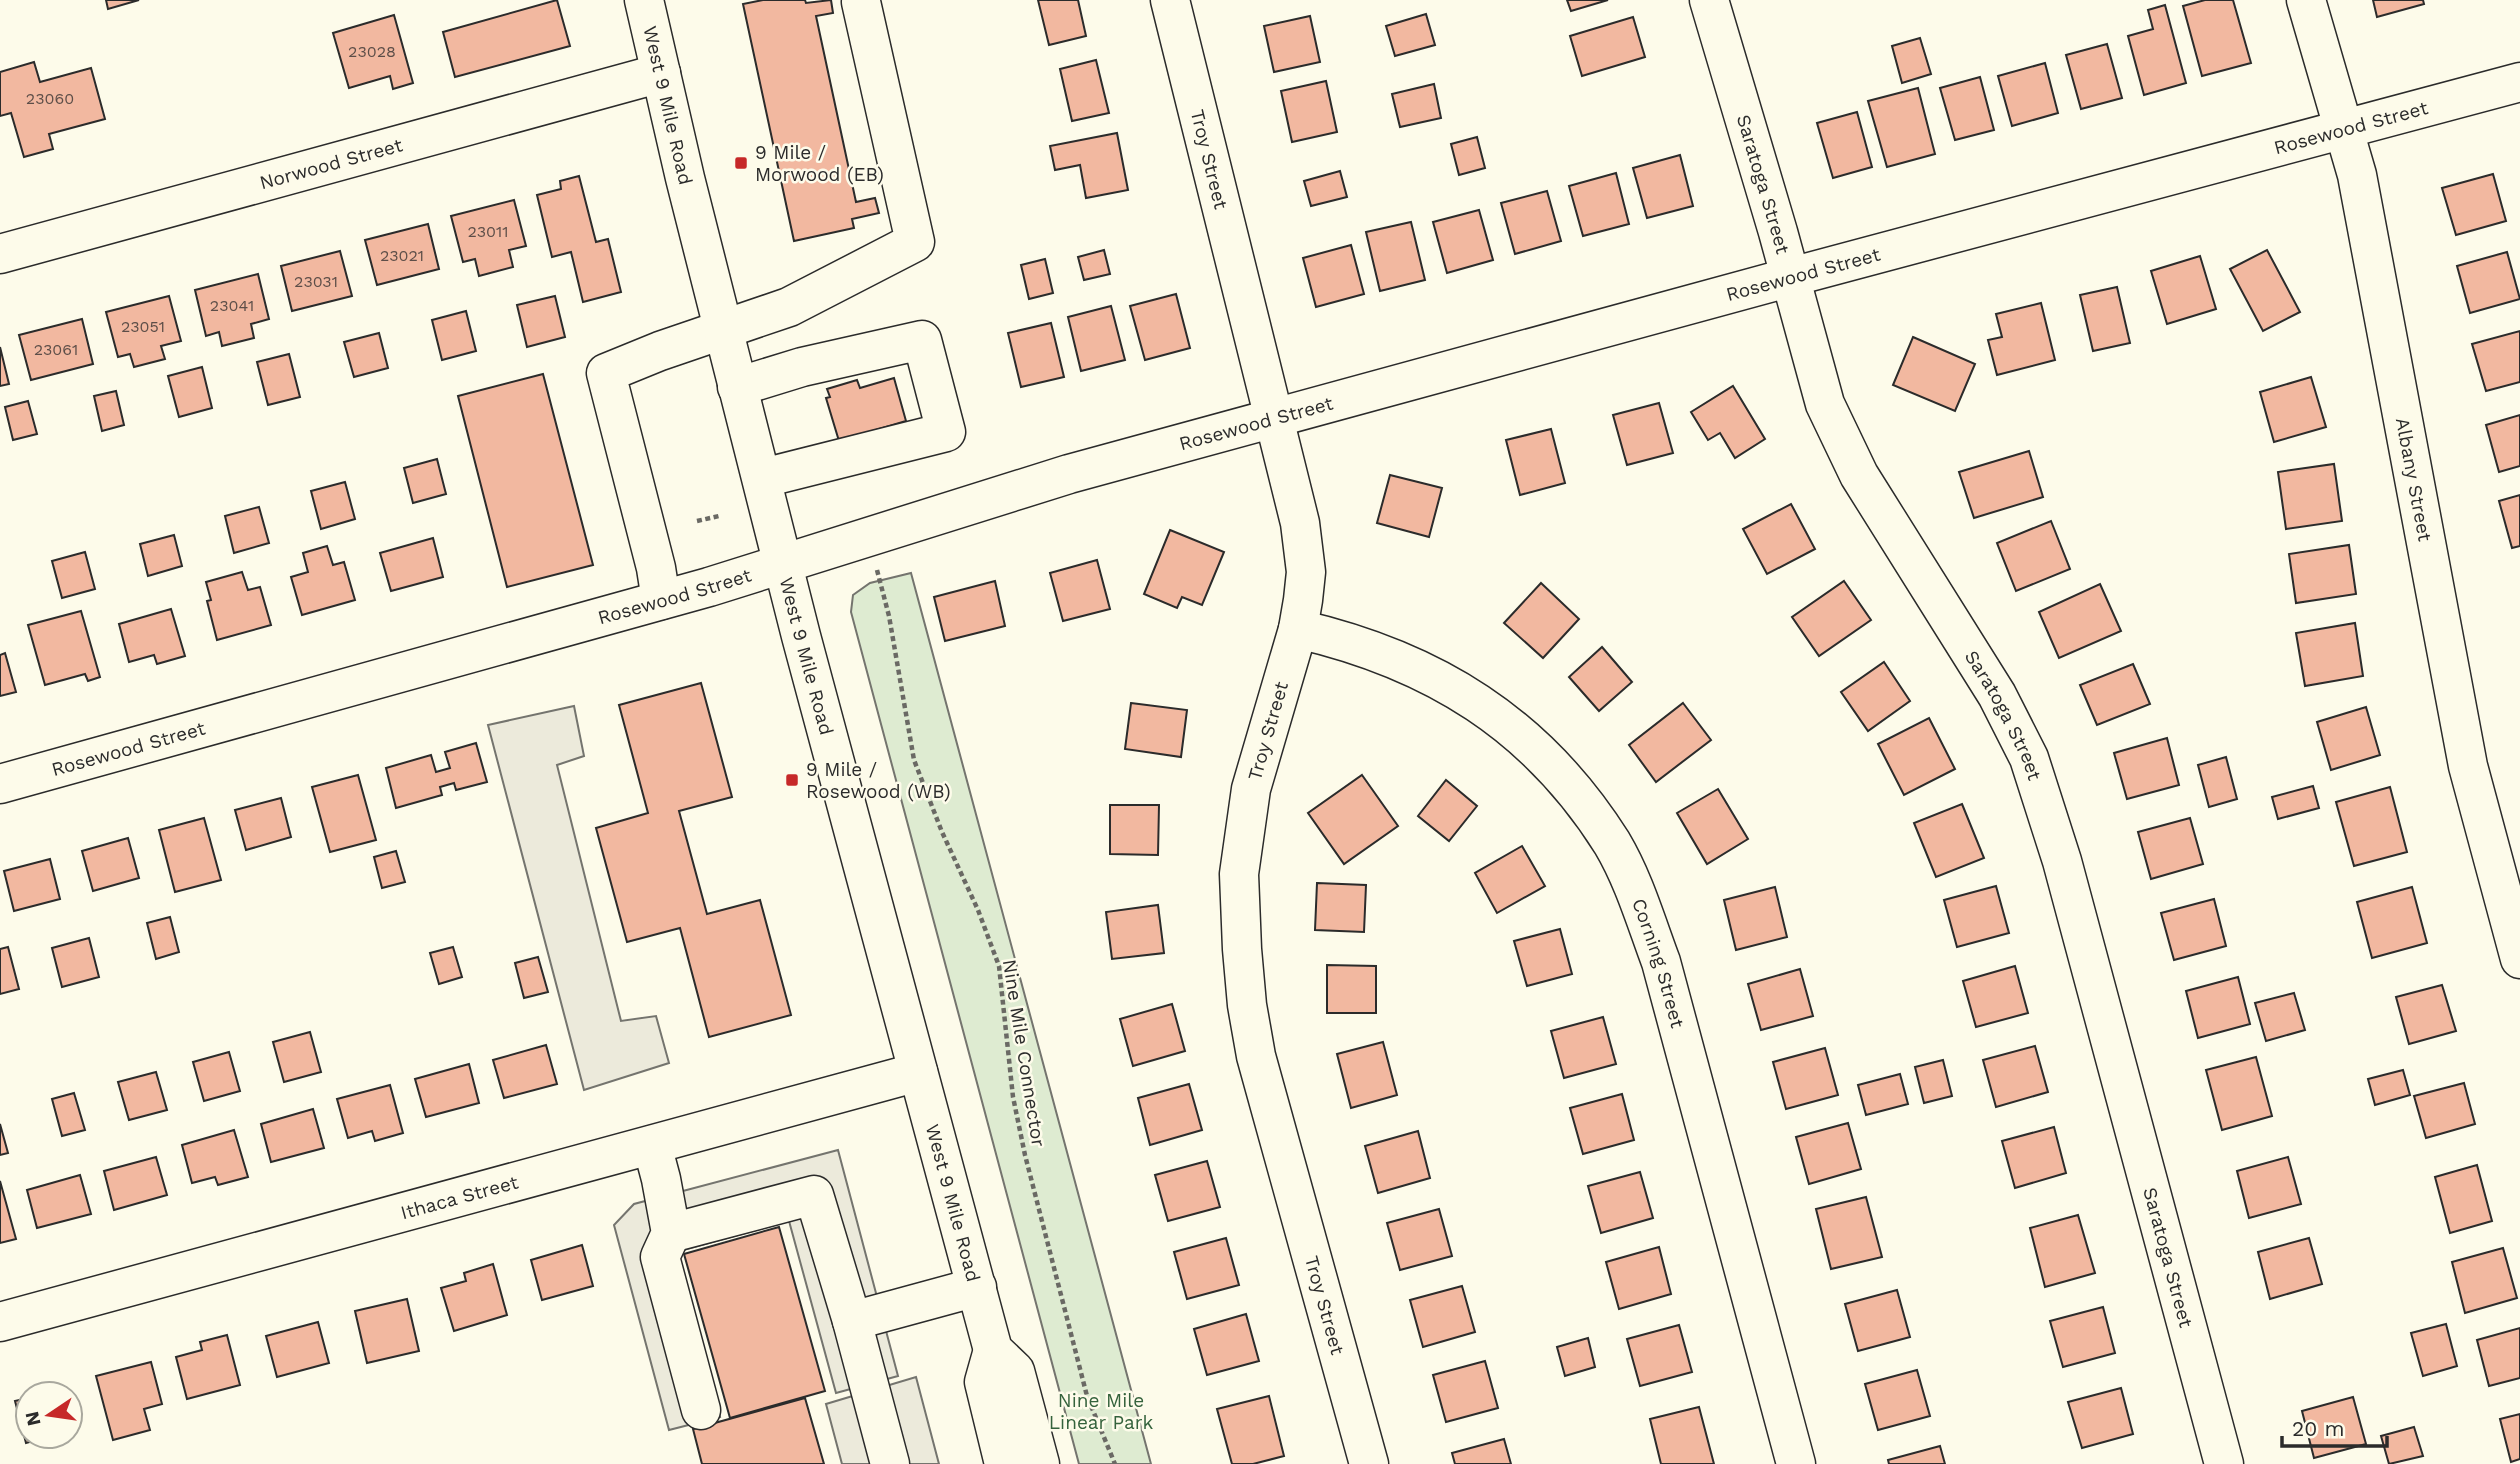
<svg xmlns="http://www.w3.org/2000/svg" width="2520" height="1464" font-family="'Work Sans',sans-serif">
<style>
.green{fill:#deebd1;stroke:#74746e;stroke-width:2}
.parking{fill:#eceadb;stroke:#74746e;stroke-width:2}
.building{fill:#f2b8a0;stroke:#2b2b2b;stroke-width:2}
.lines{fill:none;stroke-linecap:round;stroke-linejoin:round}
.minor-casing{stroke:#2b2b2b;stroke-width:41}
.major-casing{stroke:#2b2b2b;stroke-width:41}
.path{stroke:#6a6964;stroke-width:4.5;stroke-dasharray:5 3.5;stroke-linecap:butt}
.minor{stroke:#fdfbea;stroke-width:38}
.major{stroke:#fdfbea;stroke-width:38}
.poi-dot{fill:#c62828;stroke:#fdfbea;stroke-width:2.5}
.labels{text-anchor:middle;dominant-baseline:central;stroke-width:5;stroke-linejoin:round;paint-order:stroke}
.number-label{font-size:16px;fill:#5d4e48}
.street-label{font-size:19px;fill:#2b2b2b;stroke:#fdfbea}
.poi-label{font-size:19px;fill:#2b2b2b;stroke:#fdfbea;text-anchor:start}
.park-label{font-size:19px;fill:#34623c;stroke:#fdfbea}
</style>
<rect width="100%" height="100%" fill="#fdfbea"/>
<path class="green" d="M911 573 1151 1464H1079L851 612 853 595 870 583Z"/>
<g class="parking">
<path d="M574 706 584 756 557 765 621 1021 656 1016 669 1063 584 1090 488 725Z"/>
<path d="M838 1150 898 1376 836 1393 789 1221 676 1252 720 1417 669 1430 614 1225 634 1204Z"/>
<path d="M916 1377 939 1464H842L826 1404Z"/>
</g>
<g class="building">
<path d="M106 0H139L108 9Z"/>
<path d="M557 0 570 46 455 77 443 32Z"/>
<path d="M763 0H805L806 3 831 0 833 13 816 16 856 202 875 198 879 213 852 219 854 228 794 241 743 4Z"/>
<path d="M1038 0H1078L1086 36 1049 45Z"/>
<path d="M1567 0H1608L1571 11Z"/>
<path d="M2205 0H2233L2251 63 2202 76 2183 6Z"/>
<path d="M2373 0H2423L2424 4 2377 17Z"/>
<path d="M2165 5 2186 83 2144 95 2128 36 2153 29 2148 10Z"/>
<path d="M1426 14 1435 45 1395 56 1386 26Z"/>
<path d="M394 15 413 83 393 89 390 76 349 88 333 33Z"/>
<path d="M1310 16 1320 62 1274 72 1264 26Z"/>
<path d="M1633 17 1645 57 1582 76 1570 36Z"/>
<path d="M1920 38 1931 74 1902 83 1892 46Z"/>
<path d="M2107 44 2122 98 2081 109 2066 55Z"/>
<path d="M1096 60 1109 113 1072 121 1060 69Z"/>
<path d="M34 62 40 82 91 68 105 119 49 134 53 149 24 157 11 113 0 116V72Z"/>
<path d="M2045 63 2058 113 2012 126 1998 76Z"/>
<path d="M1980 77 1994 130 1955 140 1940 88Z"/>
<path d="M1326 81 1337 132 1292 142 1281 91Z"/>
<path d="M1434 84 1441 118 1400 127 1392 94Z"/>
<path d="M1918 88 1935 154 1887 167 1868 101Z"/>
<path d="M1857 112 1872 167 1833 178 1817 123Z"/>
<path d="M1117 133 1128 190 1086 198 1080 165 1055 170 1050 146Z"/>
<path d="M1477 137 1485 168 1459 175 1451 144Z"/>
<path d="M1680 155 1693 206 1647 218 1633 168Z"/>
<path d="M1340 171 1347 197 1311 206 1304 181Z"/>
<path d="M1616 173 1629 224 1583 236 1569 186Z"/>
<path d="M2493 174 2506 221 2456 235 2442 188Z"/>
<path d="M579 176 596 242 608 239 621 292 583 302 571 252 552 257 537 195 561 189 560 181Z"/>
<path d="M1547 191 1561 241 1515 254 1501 203Z"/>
<path d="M514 200 526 246 509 250 513 267 479 276 475 259 463 262 451 216Z"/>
<path d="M1479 210 1493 260 1447 273 1433 222Z"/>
<path d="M1411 222 1425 280 1380 291 1366 232Z"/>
<path d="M428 224 439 269 377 285 365 240Z"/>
<path d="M1351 245 1364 294 1316 307 1303 258Z"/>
<path d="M1104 250 1110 274 1084 280 1078 257Z"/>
<path d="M2267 250 2300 312 2263 331 2230 269Z"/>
<path d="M340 251 352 296 292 311 281 266Z"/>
<path d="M2507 252 2520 299 2470 313 2457 266Z"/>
<path d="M2200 256 2216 309 2167 324 2151 271Z"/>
<path d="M1045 259 1053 293 1029 299 1021 265Z"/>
<path d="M258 274 269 319 251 324 254 338 222 346 219 332 206 336 195 290Z"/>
<path d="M2117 287 2130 343 2093 351 2080 295Z"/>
<path d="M1176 294 1190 348 1145 360 1130 306Z"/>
<path d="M169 296 181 341 161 346 165 359 134 367 130 354 118 357 106 312Z"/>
<path d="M555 296 565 337 527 347 517 305Z"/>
<path d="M2041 303 2055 360 1997 375 1988 340 2002 337 1996 314Z"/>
<path d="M1111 306 1125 360 1081 371 1068 317Z"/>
<path d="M466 311 476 351 442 360 432 320Z"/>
<path d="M82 319 93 364 31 380 19 335Z"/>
<path d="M1051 323 1064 377 1021 387 1008 333Z"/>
<path d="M2520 331V382L2486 391 2472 344Z"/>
<path d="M379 333 388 368 354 377 344 342Z"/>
<path d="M1913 337 1975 364 1955 411 1893 385Z"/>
<path d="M0 347 9 384 0 386Z"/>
<path d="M289 354 300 397 268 405 257 362Z"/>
<path d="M202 367 212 408 179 417 168 376Z"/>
<path d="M543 374 593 565 507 587 458 396Z"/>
<path d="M2311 377 2326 427 2274 442 2260 392Z"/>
<path d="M894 378 906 421 839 441 826 398 830 397 827 389 857 380 860 388Z"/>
<path d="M1733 386 1765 439 1735 458 1720 433 1708 440 1691 412Z"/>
<path d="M116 391 124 425 102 431 94 396Z"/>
<path d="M28 401 37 434 13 440 5 407Z"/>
<path d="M1659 403 1673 453 1627 465 1613 415Z"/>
<path d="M2520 415V466L2499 472 2486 425Z"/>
<path d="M1551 429 1565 483 1520 495 1506 440Z"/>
<path d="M2029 451 2043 497 1974 518 1959 472Z"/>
<path d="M437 459 446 494 413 503 404 468Z"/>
<path d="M2334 464 2342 521 2286 529 2278 472Z"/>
<path d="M1390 475 1442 488 1429 537 1377 523Z"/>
<path d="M345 482 355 519 321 529 311 491Z"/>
<path d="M2520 495V546L2512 548 2499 501Z"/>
<path d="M1791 504 1815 549 1767 574 1743 529Z"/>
<path d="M259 507 269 543 234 553 225 516Z"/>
<path d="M2051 521 2070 569 2016 591 1997 543Z"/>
<path d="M1170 530 1224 552 1202 605 1182 597 1177 608 1144 594Z"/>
<path d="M174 535 182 566 148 576 140 544Z"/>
<path d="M433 538 443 577 391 591 380 553Z"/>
<path d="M2349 545 2356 594 2296 603 2289 554Z"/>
<path d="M327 546 333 565 344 562 355 600 302 615 291 577 308 572 303 553Z"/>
<path d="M85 552 95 589 62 598 52 561Z"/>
<path d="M1097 560 1110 609 1063 621 1050 573Z"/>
<path d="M242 572 248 590 260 587 271 625 217 640 207 601 211 600 206 582Z"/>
<path d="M995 581 1005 626 945 641 934 597Z"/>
<path d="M1844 581 1871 620 1819 656 1792 617Z"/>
<path d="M1541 583 1579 619 1543 658 1504 623Z"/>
<path d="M2100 584 2121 631 2059 658 2039 612Z"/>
<path d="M171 609 185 656 157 664 154 655 129 662 119 624Z"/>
<path d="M81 611 100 677 88 681 85 674 45 685 28 625Z"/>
<path d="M2355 623 2363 676 2305 686 2296 633Z"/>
<path d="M1602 647 1632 682 1599 711 1569 677Z"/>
<path d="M5 653 16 692 0 696V655Z"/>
<path d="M1884 662 1910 701 1868 731 1841 692Z"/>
<path d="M2133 664 2150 704 2097 725 2080 685Z"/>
<path d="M701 683 732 797 679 811 707 914 760 900 791 1015 709 1037 680 928 627 942 596 828 648 813 619 705Z"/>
<path d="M1131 703 1187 710 1181 757 1125 749Z"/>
<path d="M1683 703 1711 740 1656 782 1629 745Z"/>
<path d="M2366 707 2380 755 2331 770 2317 722Z"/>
<path d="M1929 718 1955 769 1904 795 1878 744Z"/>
<path d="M2167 738 2179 785 2127 799 2114 753Z"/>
<path d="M476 743 487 782 456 790 454 783 440 787 442 795 396 808 386 768 431 755 436 772 450 768 445 752Z"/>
<path d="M2226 757 2237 799 2209 807 2198 765Z"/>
<path d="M358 775 376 840 330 852 312 787Z"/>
<path d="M1362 775 1398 826 1344 864 1308 813Z"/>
<path d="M1446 780 1477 806 1449 841 1418 816Z"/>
<path d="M2313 786 2319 808 2278 819 2272 797Z"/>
<path d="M2390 787 2407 852 2354 866 2336 802Z"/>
<path d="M1718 789 1748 839 1707 864 1677 813Z"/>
<path d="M281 798 291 837 246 850 235 810Z"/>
<path d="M1962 804 1984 858 1936 877 1914 823Z"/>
<path d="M1110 805H1159L1158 855 1110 854Z"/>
<path d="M204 818 221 880 175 892 159 830Z"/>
<path d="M2190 818 2203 864 2151 879 2138 832Z"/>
<path d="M128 838 139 878 93 891 82 851Z"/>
<path d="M1522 846 1545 886 1497 913 1475 873Z"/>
<path d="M396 851 405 882 382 888 374 857Z"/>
<path d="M50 859 60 899 14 911 4 871Z"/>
<path d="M1317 883 1366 885 1364 932 1315 930Z"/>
<path d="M1996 886 2009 933 1957 947 1944 900Z"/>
<path d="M1775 887 1787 937 1736 950 1724 900Z"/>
<path d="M2412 887 2427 943 2372 958 2357 902Z"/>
<path d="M2214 899 2226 946 2174 960 2161 913Z"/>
<path d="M1158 905 1164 953 1112 959 1106 912Z"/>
<path d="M170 917 179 952 156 959 147 923Z"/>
<path d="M1560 929 1572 974 1527 986 1514 941Z"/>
<path d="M89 938 99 977 62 987 52 948Z"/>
<path d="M8 947 19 989 0 994V949Z"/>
<path d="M453 947 462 977 439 984 430 953Z"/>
<path d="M538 957 548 992 524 998 515 963Z"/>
<path d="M1327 965 1376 966V1013H1327Z"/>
<path d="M2015 966 2028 1013 1976 1027 1963 981Z"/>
<path d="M1800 969 1813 1016 1761 1030 1748 984Z"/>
<path d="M2238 977 2250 1024 2198 1038 2186 991Z"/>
<path d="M2442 985 2456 1031 2409 1044 2396 997Z"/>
<path d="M2294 993 2305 1030 2266 1041 2255 1003Z"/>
<path d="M1172 1004 1185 1051 1133 1066 1120 1019Z"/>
<path d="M1603 1017 1616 1064 1564 1078 1551 1031Z"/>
<path d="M310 1032 321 1072 284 1082 273 1042Z"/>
<path d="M1383 1042 1397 1095 1351 1108 1337 1054Z"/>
<path d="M546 1045 557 1084 504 1098 493 1060Z"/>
<path d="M2035 1046 2048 1092 1996 1107 1983 1060Z"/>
<path d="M1825 1048 1838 1095 1786 1109 1773 1062Z"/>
<path d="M229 1052 240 1091 204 1101 193 1062Z"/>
<path d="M2256 1057 2272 1116 2222 1130 2206 1070Z"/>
<path d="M1943 1060 1952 1096 1924 1103 1915 1067Z"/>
<path d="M469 1064 479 1103 426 1117 415 1079Z"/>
<path d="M2403 1070 2410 1095 2375 1105 2368 1079Z"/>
<path d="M156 1072 167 1110 129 1120 118 1082Z"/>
<path d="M1900 1074 1908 1104 1866 1115 1858 1085Z"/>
<path d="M2464 1083 2475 1124 2426 1138 2414 1096Z"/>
<path d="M1189 1084 1202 1130 1150 1145 1138 1098Z"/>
<path d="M390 1085 403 1133 375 1141 372 1131 348 1138 337 1099Z"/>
<path d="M74 1093 85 1130 62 1136 52 1099Z"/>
<path d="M1622 1094 1634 1140 1583 1154 1570 1108Z"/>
<path d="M313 1109 324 1148 271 1162 261 1124Z"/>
<path d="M1848 1123 1861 1169 1809 1184 1796 1137Z"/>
<path d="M0 1124 8 1153 0 1155Z"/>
<path d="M2054 1127 2066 1173 2015 1188 2002 1141Z"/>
<path d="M234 1130 248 1177 218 1185 215 1177 192 1183 182 1145Z"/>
<path d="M1418 1131 1430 1178 1378 1193 1365 1146Z"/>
<path d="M156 1157 167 1195 114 1210 104 1171Z"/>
<path d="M2288 1157 2301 1204 2249 1218 2237 1171Z"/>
<path d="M1207 1161 1220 1207 1168 1221 1155 1175Z"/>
<path d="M2477 1165 2492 1221 2450 1233 2435 1177Z"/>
<path d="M1640 1172 1653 1218 1601 1233 1588 1186Z"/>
<path d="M80 1175 91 1214 37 1228 27 1190Z"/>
<path d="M0 1181 16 1239 0 1243Z"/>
<path d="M1866 1197 1882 1257 1831 1269 1816 1209Z"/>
<path d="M1439 1209 1452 1256 1400 1270 1387 1223Z"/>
<path d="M2078 1215 2095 1273 2045 1287 2030 1228Z"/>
<path d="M779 1227 825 1391 730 1418 684 1254Z"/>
<path d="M1226 1238 1239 1285 1187 1299 1174 1252Z"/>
<path d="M2309 1238 2322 1284 2270 1299 2258 1252Z"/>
<path d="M582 1245 593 1286 542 1300 531 1260Z"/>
<path d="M1659 1247 1671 1294 1619 1309 1606 1262Z"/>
<path d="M2503 1248 2517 1298 2465 1313 2452 1262Z"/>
<path d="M493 1264 507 1315 454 1331 441 1288 466 1281 464 1273Z"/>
<path d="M1462 1286 1475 1332 1423 1347 1410 1300Z"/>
<path d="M1897 1290 1910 1337 1858 1351 1845 1304Z"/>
<path d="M407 1299 419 1351 367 1363 355 1311Z"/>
<path d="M2103 1307 2115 1353 2063 1367 2050 1321Z"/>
<path d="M1246 1314 1259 1361 1207 1375 1194 1329Z"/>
<path d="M318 1322 329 1363 277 1377 266 1336Z"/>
<path d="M2446 1324 2457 1366 2423 1376 2411 1333Z"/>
<path d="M1679 1325 1692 1372 1640 1386 1627 1339Z"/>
<path d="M2520 1328V1378L2489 1386 2477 1340Z"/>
<path d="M227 1335 240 1385 187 1399 176 1357 202 1350 200 1342Z"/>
<path d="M1588 1338 1595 1367 1565 1376 1557 1347Z"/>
<path d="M1485 1361 1498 1408 1446 1422 1433 1375Z"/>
<path d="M151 1362 162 1404 144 1409 150 1430 113 1440 96 1376Z"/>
<path d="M1917 1370 1930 1416 1878 1430 1865 1384Z"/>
<path d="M2121 1388 2133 1434 2082 1448 2068 1402Z"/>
<path d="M1269 1396 1284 1456 1253 1464H1232L1217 1409Z"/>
<path d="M2353 1397 2366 1444 2314 1458 2302 1411Z"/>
<path d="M28 1398V1436H51L26 1443 15 1401Z"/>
<path d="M805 1398 824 1464H702L693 1429Z"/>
<path d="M1699 1407 1714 1464H1661L1650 1419Z"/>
<path d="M2520 1414V1459L2511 1462 2500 1419Z"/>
<path d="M2414 1427 2423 1456 2389 1464 2381 1436Z"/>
<path d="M1504 1439 1511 1464H1455L1452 1453Z"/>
<path d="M1940 1446 1945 1464H1889L1888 1460Z"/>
</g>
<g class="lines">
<g class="minor-casing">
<g id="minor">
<path id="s1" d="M1170 0 1300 523 1306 572 1303 600 1298 629 1251 789 1239 874 1242 949 1247 1005 1256 1056 1369 1464"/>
<path id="s2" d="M1709 0 1778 232 1825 404 1859 475 1997 695 2029 758 2062 861 2224 1464"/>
<path id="s3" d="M2306 0 2357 175 2468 766 2520 959"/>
<path id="s4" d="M0 254 661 73"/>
<path d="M737 387 802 367 922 340 946 432 763 478"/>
<path d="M661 600 656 568 606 373 660 351 789 307 915 242 861 2"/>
<path id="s5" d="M1298 629C1433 660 1537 724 1612 843 1634 880 1646 922 1661 962L1796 1464"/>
<path id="s6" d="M0 784 709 587 1069 474 1791 277 2520 82"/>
<path d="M652 1145 661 1179 671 1233 660 1257 701 1410"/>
<path d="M671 1233 814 1195 852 1321 890 1464"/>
<path d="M852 1321 977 1287"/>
<path id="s7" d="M0 1322 918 1072"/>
</g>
</g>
<g class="major-casing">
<g id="major">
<path id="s8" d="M644 0 685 178 801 636 993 1350 1015 1371 1040 1464"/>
<path d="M993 1350 984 1382 1004 1464"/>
</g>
</g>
<g class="path">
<path d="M697 521 719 516"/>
<path d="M877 570 889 616 914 760 942 832 978 910 999 966 1013 1097 1025 1155 1087 1396 1115 1464"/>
</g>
<use href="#minor" class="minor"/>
<use href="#major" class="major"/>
</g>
<g class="poi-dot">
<rect x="734" y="156" width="14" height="14" rx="3.5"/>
<rect x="785" y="773" width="14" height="14" rx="3.5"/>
</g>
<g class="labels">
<g class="number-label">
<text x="372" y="51">23028</text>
<text x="50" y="98">23060</text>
<text x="488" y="231">23011</text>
<text x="402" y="255">23021</text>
<text x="316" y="281">23031</text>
<text x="232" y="305">23041</text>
<text x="143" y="326">23051</text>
<text x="56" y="349">23061</text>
</g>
<g class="street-label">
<text stroke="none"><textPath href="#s8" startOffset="108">West 9 Mile Road</textPath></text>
<text stroke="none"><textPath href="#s6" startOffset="2441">Rosewood Street</textPath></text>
<text stroke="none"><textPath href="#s1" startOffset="164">Troy Street</textPath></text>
<text stroke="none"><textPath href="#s4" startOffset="343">Norwood Street</textPath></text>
<text stroke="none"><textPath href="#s2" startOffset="192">Saratoga Street</textPath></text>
<text stroke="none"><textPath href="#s6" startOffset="1874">Rosewood Street</textPath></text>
<text stroke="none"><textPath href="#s6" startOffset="1307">Rosewood Street</textPath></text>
<text stroke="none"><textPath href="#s3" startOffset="492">Albany Street</textPath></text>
<text stroke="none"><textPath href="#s6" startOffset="700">Rosewood Street</textPath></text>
<text stroke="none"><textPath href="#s8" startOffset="676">West 9 Mile Road</textPath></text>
<text stroke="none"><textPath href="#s2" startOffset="780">Saratoga Street</textPath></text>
<text transform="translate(1268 731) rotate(-74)">Troy Street</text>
<text stroke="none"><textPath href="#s6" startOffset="133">Rosewood Street</textPath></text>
<text stroke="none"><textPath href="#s5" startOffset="520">Corning Street</textPath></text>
<text transform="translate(1024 1053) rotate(81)">Nine Mile Connector</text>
<text stroke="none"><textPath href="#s7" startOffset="476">Ithaca Street</textPath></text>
<text stroke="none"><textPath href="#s8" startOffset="1242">West 9 Mile Road</textPath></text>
<text stroke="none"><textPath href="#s2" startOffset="1348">Saratoga Street</textPath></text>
<text stroke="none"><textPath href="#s1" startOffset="1340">Troy Street</textPath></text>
</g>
<g class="poi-label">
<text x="755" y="152">9 Mile /<tspan x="755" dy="22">Morwood (EB)</tspan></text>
<text x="806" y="769">9 Mile /<tspan x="806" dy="22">Rosewood (WB)</tspan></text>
</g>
<g class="park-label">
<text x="1101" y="1400">Nine Mile<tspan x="1101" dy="22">Linear Park</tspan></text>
</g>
</g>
<g transform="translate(49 1415) rotate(257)"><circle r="33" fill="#fdfbea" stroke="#a9a89e" stroke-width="2"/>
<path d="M0-5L12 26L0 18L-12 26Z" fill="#c62828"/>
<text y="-10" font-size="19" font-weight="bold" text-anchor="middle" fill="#2b2b2b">N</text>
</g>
<path d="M2282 1436v10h105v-10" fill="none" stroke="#2b2b2b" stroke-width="3.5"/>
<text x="2292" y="1436" font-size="21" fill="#2b2b2b" stroke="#fdfbea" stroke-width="5" paint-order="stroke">20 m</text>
</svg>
